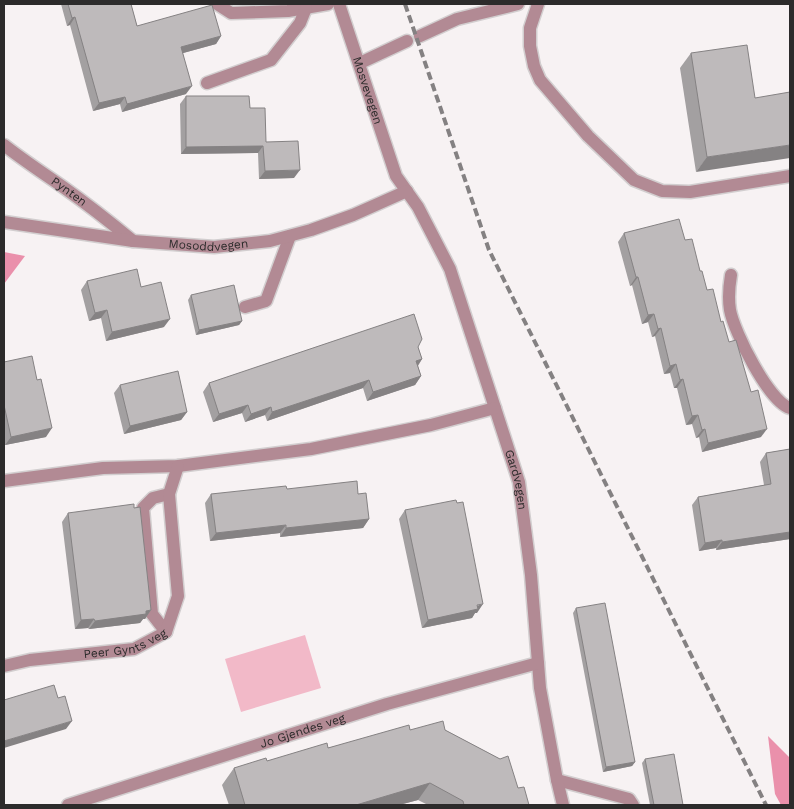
<svg xmlns="http://www.w3.org/2000/svg" width="794" height="809" font-family="'Work Sans',sans-serif">
<style>
.green{fill:#f2b9c8}
.forest{fill:#ea90ab}
.lines{fill:none;stroke-linecap:round;stroke-linejoin:round}
.service-casing{stroke:#d2cecf;stroke-width:15}
.minor-casing{stroke:#d2cecf;stroke-width:15}
.service{stroke:#b28a94;stroke-width:12}
.minor{stroke:#b28a94;stroke-width:12}
.rail{stroke:#848182;stroke-width:4;stroke-dasharray:8 4;stroke-linecap:butt}
.wall{fill:#a3a0a1}
.shaded-wall{fill:#858283}
.building{fill:#bebabb;stroke:#858283}
.labels{text-anchor:middle;dominant-baseline:central;stroke-width:4;stroke-linejoin:round;paint-order:stroke}
.street-label{font-size:12px;fill:#2c2b2b;stroke:#f7f2f3}
</style>
<rect width="100%" height="100%" fill="#f7f2f3"/>
<path class="green" d="M305 635 321 688 241 712 225 659Z"/>
<g class="forest">
<path d="M4 252 25 256 4 284Z"/>
<path d="M768 736 790 758V805H781L775 794Z"/>
</g>
<g class="lines">
<g class="service-casing">
<g id="service">
<path d="M217 4 231 13 288 11 328 4"/>
<path d="M538 4 530 28V46L534 66 540 80 588 136 634 180 662 191 690 192 790 176"/>
<path d="M207 83 271 60 300 23 306 8"/>
<path d="M731 275C729 287 728 298 730 310 734 332 769 402 790 408"/>
<path d="M245 307 266 301 290 236"/>
<path d="M166 632 152 614 143 508 153 498 169 494"/>
<path d="M557 780 629 799 633 805"/>
</g>
</g>
<g class="minor-casing">
<g id="minor">
<path id="s1" d="M339 4 396 176 418 207 450 269 519 482 531 575 540 688 557 780 563 805"/>
<path d="M420 36 457 19 518 4"/>
<path d="M360 63 407 41"/>
<path id="s2" d="M4 145C23 160 43 173 63 187 87 204 110 222 133 241"/>
<path id="s3" d="M4 222 133 241 214 247 270 241 311 230 353 215 407 191"/>
<path d="M4 481 103 468 178 466 311 449 431 425 495 408"/>
<path id="s4" d="M4 666 30 660 134 649 166 632 178 596 169 494 178 466"/>
<path id="s5" d="M68 805 387 704 538 663"/>
</g>
</g>
<use href="#service" class="service"/>
<use href="#minor" class="minor"/>
<path class="rail" d="M405 4 489 250 766 805"/>
</g>
<g class="wall">
<path d="M61 4H131L137 26 221 36 216 44 183 53 186 94 122 112 120 104 93 111 70 25 67 26Z"/>
<path d="M691 53 755 98 696 172 680 68Z"/>
<path d="M186 96 250 108 266 142 294 178 259 179 258 153 181 154 180 104Z"/>
<path d="M624 233 685 240 700 271 707 290 721 322 761 437 702 452 699 437 696 438 692 424 686 425 677 388H674L670 373 664 374 655 336 652 337 648 322 642 324 632 285 630 286 618 242Z"/>
<path d="M87 281 141 287 164 327 106 341 101 318 89 321 81 290Z"/>
<path d="M191 295 242 321 239 325 196 335 188 300Z"/>
<path d="M418 347 422 359 418 366 421 376 415 385 367 401 363 388 267 421 265 415 245 422 242 413 213 422 203 392 209 383Z"/>
<path d="M4 362 46 437 5 445 4 442Z"/>
<path d="M120 385 187 412 181 420 124 434 114 393Z"/>
<path d="M790 449V539L716 550V548L699 551 692 505 698 497 764 485 760 462 766 453Z"/>
<path d="M287 489 358 494 369 519 363 528 280 537V533L210 541 205 503 211 494Z"/>
<path d="M405 510 477 613H475L472 618 422 628 399 519Z"/>
<path d="M68 513 151 610 145 619H143L140 623 89 629 88 628 75 629 62 522Z"/>
<path d="M576 608 635 762 632 766 603 772 573 613Z"/>
<path d="M410 730H445L500 759 518 788 529 805H428L418 800 399 805H229L222 785 234 768Z"/>
<path d="M645 759 683 805H650L642 763Z"/>
</g>
<g class="shaded-wall">
<path d="M75 17 70 25 67 26 72 18Z"/>
<path d="M221 36 216 44 176 55 181 47Z"/>
<path d="M192 86 186 94 122 112 127 104Z"/>
<path d="M125 97 120 104 93 111 99 103Z"/>
<path d="M790 145V158L696 172 707 157Z"/>
<path d="M263 146 258 153 181 154 186 147Z"/>
<path d="M300 170 294 178 259 179 265 171Z"/>
<path d="M636 277H638L632 285 630 286Z"/>
<path d="M107 310 101 318 89 321 95 313Z"/>
<path d="M654 314 648 322 642 324 648 315Z"/>
<path d="M170 319 164 327 106 341 112 332Z"/>
<path d="M242 321 239 325 196 335 199 330Z"/>
<path d="M661 328 655 336 652 337 658 329Z"/>
<path d="M422 359 416 368V361Z"/>
<path d="M676 364 670 373 664 374 670 366Z"/>
<path d="M421 376 415 385 367 401 373 392Z"/>
<path d="M683 379 677 388H674L680 380Z"/>
<path d="M369 380 363 388 267 421 272 412Z"/>
<path d="M248 405 242 413 213 422 219 414Z"/>
<path d="M271 407 265 415 245 422 251 414Z"/>
<path d="M187 412 181 420 124 434 130 426Z"/>
<path d="M698 415 692 424 686 425 692 416Z"/>
<path d="M52 428 46 437 5 445 11 437Z"/>
<path d="M705 429 699 437 696 438 702 430Z"/>
<path d="M767 429 761 437 702 452 708 443Z"/>
<path d="M369 519 363 528 280 537 286 528Z"/>
<path d="M286 525 280 533 210 541 216 533Z"/>
<path d="M790 532V539L716 550 722 542Z"/>
<path d="M722 540 716 548 699 551 705 543Z"/>
<path d="M483 604 477 613H475L472 618 422 628 428 620Z"/>
<path d="M151 610 145 619H143L140 623 89 629 95 621Z"/>
<path d="M94 619 88 628 75 629 81 620Z"/>
<path d="M72 721 66 729 4 748V741Z"/>
<path d="M635 762 632 766 603 772 606 767Z"/>
<path d="M430 783 418 800 399 805H356Z"/>
</g>
<g class="building">
<path d="M68 4H131L137 26 212 5 221 36 181 47 192 86 127 104 125 97 99 103 75 17 72 18Z"/>
<path d="M747 45 755 98 790 92V145L707 157 691 53Z"/>
<path d="M186 96H249L250 108H265L266 142 298 141 300 170 265 171 263 146 186 147Z"/>
<path d="M679 219 685 240 692 239 700 271H702L707 290 713 289 721 322 723 321 729 342 736 340 751 392 758 390 767 429 708 443 705 429 702 430 698 415 692 416 683 379 680 380 676 364 670 366 661 328 658 329 654 314 648 315 638 277H636L624 233Z"/>
<path d="M137 269 141 287 161 282 170 319 112 332 107 310 95 313 87 281Z"/>
<path d="M234 285 242 321 199 330 191 295Z"/>
<path d="M414 314 422 339 418 347 422 359 416 361 421 376 373 392 369 380 272 412 271 407 251 414 248 405 219 414 209 383Z"/>
<path d="M32 356 37 380 41 379 52 428 11 437 4 405V362Z"/>
<path d="M178 371 187 412 130 426 120 385Z"/>
<path d="M790 449V532L722 542V540L705 543 698 497 771 484 766 453Z"/>
<path d="M357 481 358 494 366 493 369 519 286 528V525L216 533 211 494 286 486 287 489Z"/>
<path d="M456 500 457 503 463 502 483 604 477 605 478 609 428 620 405 510Z"/>
<path d="M134 504V508L140 507 151 610 146 611V614L95 621 94 619 81 620 68 513Z"/>
<path d="M605 603 635 762 606 767 576 608Z"/>
<path d="M54 685 58 698 65 696 72 721 4 741V700Z"/>
<path d="M443 721 445 730 500 759 508 756 518 788 524 787 529 805H464L463 801 430 783 356 805H245L234 768 266 758 267 761 327 743 328 748 409 725 410 730Z"/>
<path d="M674 754 683 805H654L645 759Z"/>
</g>
<g class="labels">
<g class="street-label">
<text stroke="none"><textPath href="#s1" startOffset="91">Mosvevegen</textPath></text>
<text stroke="none"><textPath href="#s2" startOffset="80">Pynten</textPath></text>
<text stroke="none"><textPath href="#s3" startOffset="206">Mosoddvegen</textPath></text>
<text stroke="none"><textPath href="#s1" startOffset="510">Gardvegen</textPath></text>
<text stroke="none"><textPath href="#s4" startOffset="124">Peer Gynts veg</textPath></text>
<text stroke="none"><textPath href="#s5" startOffset="246">Jo Gjendes veg</textPath></text>
</g>
</g>
<rect width="794" height="809" fill="none" stroke="#2c2b2b" stroke-width="10"/>
</svg>
